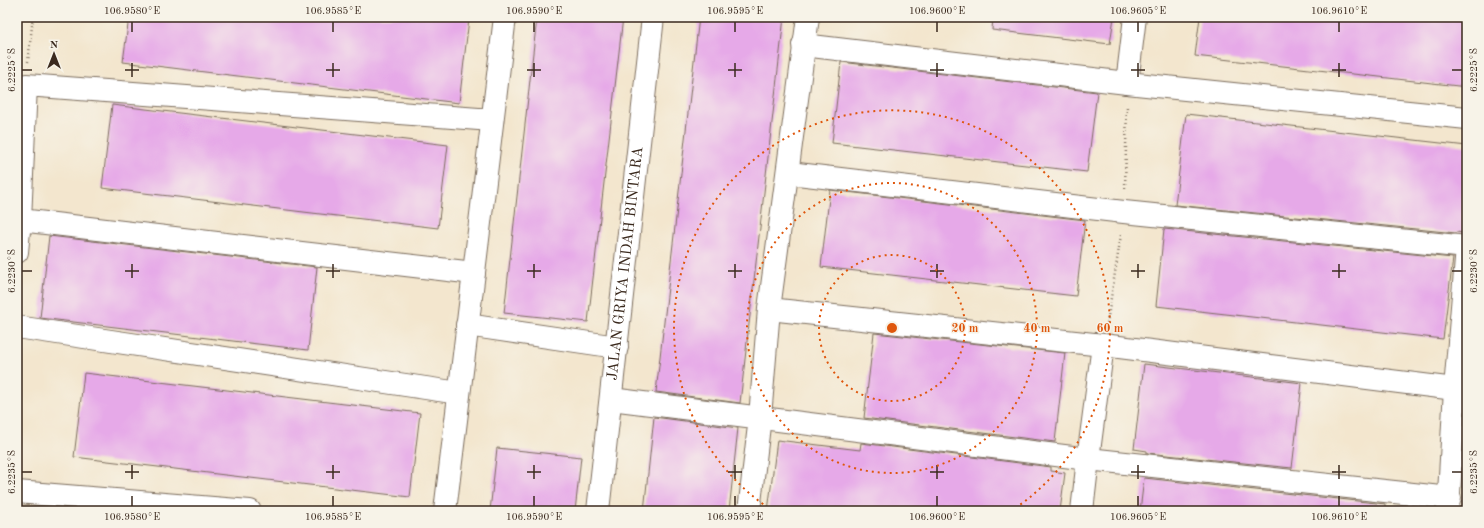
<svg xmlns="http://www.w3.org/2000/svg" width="1484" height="528" font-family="'Old Standard TT',serif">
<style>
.building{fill:#e6a9e8}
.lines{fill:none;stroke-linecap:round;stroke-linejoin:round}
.minor-casing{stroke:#7b6c5c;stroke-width:24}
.path{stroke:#7b6c5c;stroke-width:2.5;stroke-dasharray:1 3;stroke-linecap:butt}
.minor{stroke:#fff;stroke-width:22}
.ticks{fill:none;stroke:#3b2a1e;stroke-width:1.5}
.ring{fill:none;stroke:#df570d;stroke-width:2;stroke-dasharray:2 4}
.labels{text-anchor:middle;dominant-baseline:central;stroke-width:3;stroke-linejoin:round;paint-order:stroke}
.street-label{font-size:15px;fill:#3b2a1e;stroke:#f7f3e8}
.centre{fill:#df570d;stroke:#f7f3e8;stroke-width:2}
.ring-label{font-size:12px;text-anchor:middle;font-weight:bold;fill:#df570d;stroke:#f7f3e8;stroke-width:3;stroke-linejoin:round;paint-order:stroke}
.neatline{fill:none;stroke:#3b2a1e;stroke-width:1.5}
.ticks-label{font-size:10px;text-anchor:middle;fill:#3b2a1e}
</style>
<rect width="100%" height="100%" fill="#f7f3e8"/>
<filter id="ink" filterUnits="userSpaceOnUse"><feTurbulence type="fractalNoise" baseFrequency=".025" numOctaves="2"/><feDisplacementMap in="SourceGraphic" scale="8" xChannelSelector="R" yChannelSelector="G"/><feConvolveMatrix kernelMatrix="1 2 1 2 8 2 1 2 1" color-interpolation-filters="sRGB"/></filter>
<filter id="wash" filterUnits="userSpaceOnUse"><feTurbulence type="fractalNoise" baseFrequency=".012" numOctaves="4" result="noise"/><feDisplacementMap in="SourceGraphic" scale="16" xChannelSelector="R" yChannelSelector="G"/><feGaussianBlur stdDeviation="0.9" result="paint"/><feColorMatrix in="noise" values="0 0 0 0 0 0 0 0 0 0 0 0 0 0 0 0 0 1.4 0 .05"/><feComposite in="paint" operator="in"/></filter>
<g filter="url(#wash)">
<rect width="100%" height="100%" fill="#f3e6ce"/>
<g id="blocks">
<g class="building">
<path d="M129 17H453L469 19 459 103 123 62Z"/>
<path d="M537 17H623L588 322 504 313Z"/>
<path d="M699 17H784L740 403 656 392Z"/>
<path d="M993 17H1114L1110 44 992 30Z"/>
<path d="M1200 17H1467V87L1195 56Z"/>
<path d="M841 62 1097 92 1087 172 832 143Z"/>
<path d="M112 105 448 145 438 228 102 188Z"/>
<path d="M1186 114 1467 146V205L1464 233 1456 232V233L1175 205Z"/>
<path d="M830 190 1085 220 1076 296 821 267Z"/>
<path d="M1164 229 1453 258 1443 339 1156 306Z"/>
<path d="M49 236 317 267 308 350 40 318Z"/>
<path d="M874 333 1065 353 1055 442 864 418Z"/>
<path d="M1144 364 1302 383 1292 468 1147 453V451L1134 449Z"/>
<path d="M84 373 420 413 410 497 74 457Z"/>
<path d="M654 417 738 428 729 511H644Z"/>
<path d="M777 440 860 450 861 443 1051 467V471L1065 473 1060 511H768Z"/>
<path d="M497 448 581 457 575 511H490Z"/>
<path d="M1144 478 1385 504V511H1140Z"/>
</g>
</g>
</g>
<g filter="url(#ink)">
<use href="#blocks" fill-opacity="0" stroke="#7b6c5c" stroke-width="1"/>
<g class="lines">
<g class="minor-casing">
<g id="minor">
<path d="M803 45 1127 83 1467 118"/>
<path d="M1127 83 1135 17"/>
<path d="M789 173 1124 212 1467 247"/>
<path d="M20 220 474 273"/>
<path d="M17 252 20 220 26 85 492 120"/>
<path d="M769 309 1103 345 1455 389"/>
<path d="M467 325 617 347"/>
<path d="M17 327 459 393"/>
<path d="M611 399 1088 459 1450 498"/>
<path d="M17 492 250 511"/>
<path d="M445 511 505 17"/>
<path id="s1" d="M598 511 653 17"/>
<path d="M749 511 760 417 769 309 808 17"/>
<path d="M1082 511 1088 459 1103 345"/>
<path d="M1448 511 1455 389 1467 248"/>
</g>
</g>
<g class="path">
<path d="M28 62 33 17"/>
<path d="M1125 188 1127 105"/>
<path d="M1107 323 1121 235"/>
</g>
<use href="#minor" class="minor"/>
</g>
</g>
<path class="ticks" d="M132 22V32M333 22V32M534 22V32M735 22V32M937 22V32M1138 22V32M1339 22V32M132 63V77M333 63V77M534 63V77M735 63V77M937 63V77M1138 63V77M1339 63V77M22 70H32M125 70H139M326 70H340M527 70H541M728 70H742M930 70H944M1131 70H1145M1332 70H1346M1452 70H1462M132 264V278M333 264V278M534 264V278M735 264V278M937 264V278M1138 264V278M1339 264V278M22 271H32M125 271H139M326 271H340M527 271H541M728 271H742M930 271H944M1131 271H1145M1332 271H1346M1452 271H1462M132 465V479M333 465V479M534 465V479M735 465V479M937 465V479M1138 465V479M1339 465V479M22 472H32M125 472H139M326 472H340M527 472H541M728 472H742M930 472H944M1131 472H1145M1332 472H1346M1452 472H1462M132 496V506M333 496V506M534 496V506M735 496V506M937 496V506M1138 496V506M1339 496V506"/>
<g class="ring">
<circle cx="892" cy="328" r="73"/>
<circle cx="892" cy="328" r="145"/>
<path d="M773 511A218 218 0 1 1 1011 511"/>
</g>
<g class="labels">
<g class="street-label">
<text stroke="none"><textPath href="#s1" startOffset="249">JALAN GRIYA INDAH BINTARA</textPath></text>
</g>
</g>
<circle cx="892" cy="328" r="6" class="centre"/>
<g class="ring-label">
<text x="965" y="332">20 m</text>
<text x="1037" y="332">40 m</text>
<text x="1110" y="332">60 m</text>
</g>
<rect width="1484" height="528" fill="none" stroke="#f7f3e8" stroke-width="44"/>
<g transform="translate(54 54)" stroke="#f7f3e8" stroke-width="3" paint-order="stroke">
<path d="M0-3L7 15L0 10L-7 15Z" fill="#3b2a1e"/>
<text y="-6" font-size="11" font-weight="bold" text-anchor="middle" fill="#3b2a1e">N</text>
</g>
<rect x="22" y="22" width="1440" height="484" class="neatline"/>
<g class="ticks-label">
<text x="132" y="14">106.9580°E</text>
<text x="333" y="14">106.9585°E</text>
<text x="534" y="14">106.9590°E</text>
<text x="735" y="14">106.9595°E</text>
<text x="937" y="14">106.9600°E</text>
<text x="1138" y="14">106.9605°E</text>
<text x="1339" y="14">106.9610°E</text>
<text transform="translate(11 70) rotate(-90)" y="4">6.2225°S</text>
<text transform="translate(1473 70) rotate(-90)" y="4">6.2225°S</text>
<text transform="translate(11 271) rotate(-90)" y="4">6.2230°S</text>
<text transform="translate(1473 271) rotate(-90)" y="4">6.2230°S</text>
<text transform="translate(11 472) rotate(-90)" y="4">6.2235°S</text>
<text transform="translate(1473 472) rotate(-90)" y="4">6.2235°S</text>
<text x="132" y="520">106.9580°E</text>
<text x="333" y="520">106.9585°E</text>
<text x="534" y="520">106.9590°E</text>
<text x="735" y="520">106.9595°E</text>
<text x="937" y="520">106.9600°E</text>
<text x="1138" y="520">106.9605°E</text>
<text x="1339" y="520">106.9610°E</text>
</g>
</svg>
